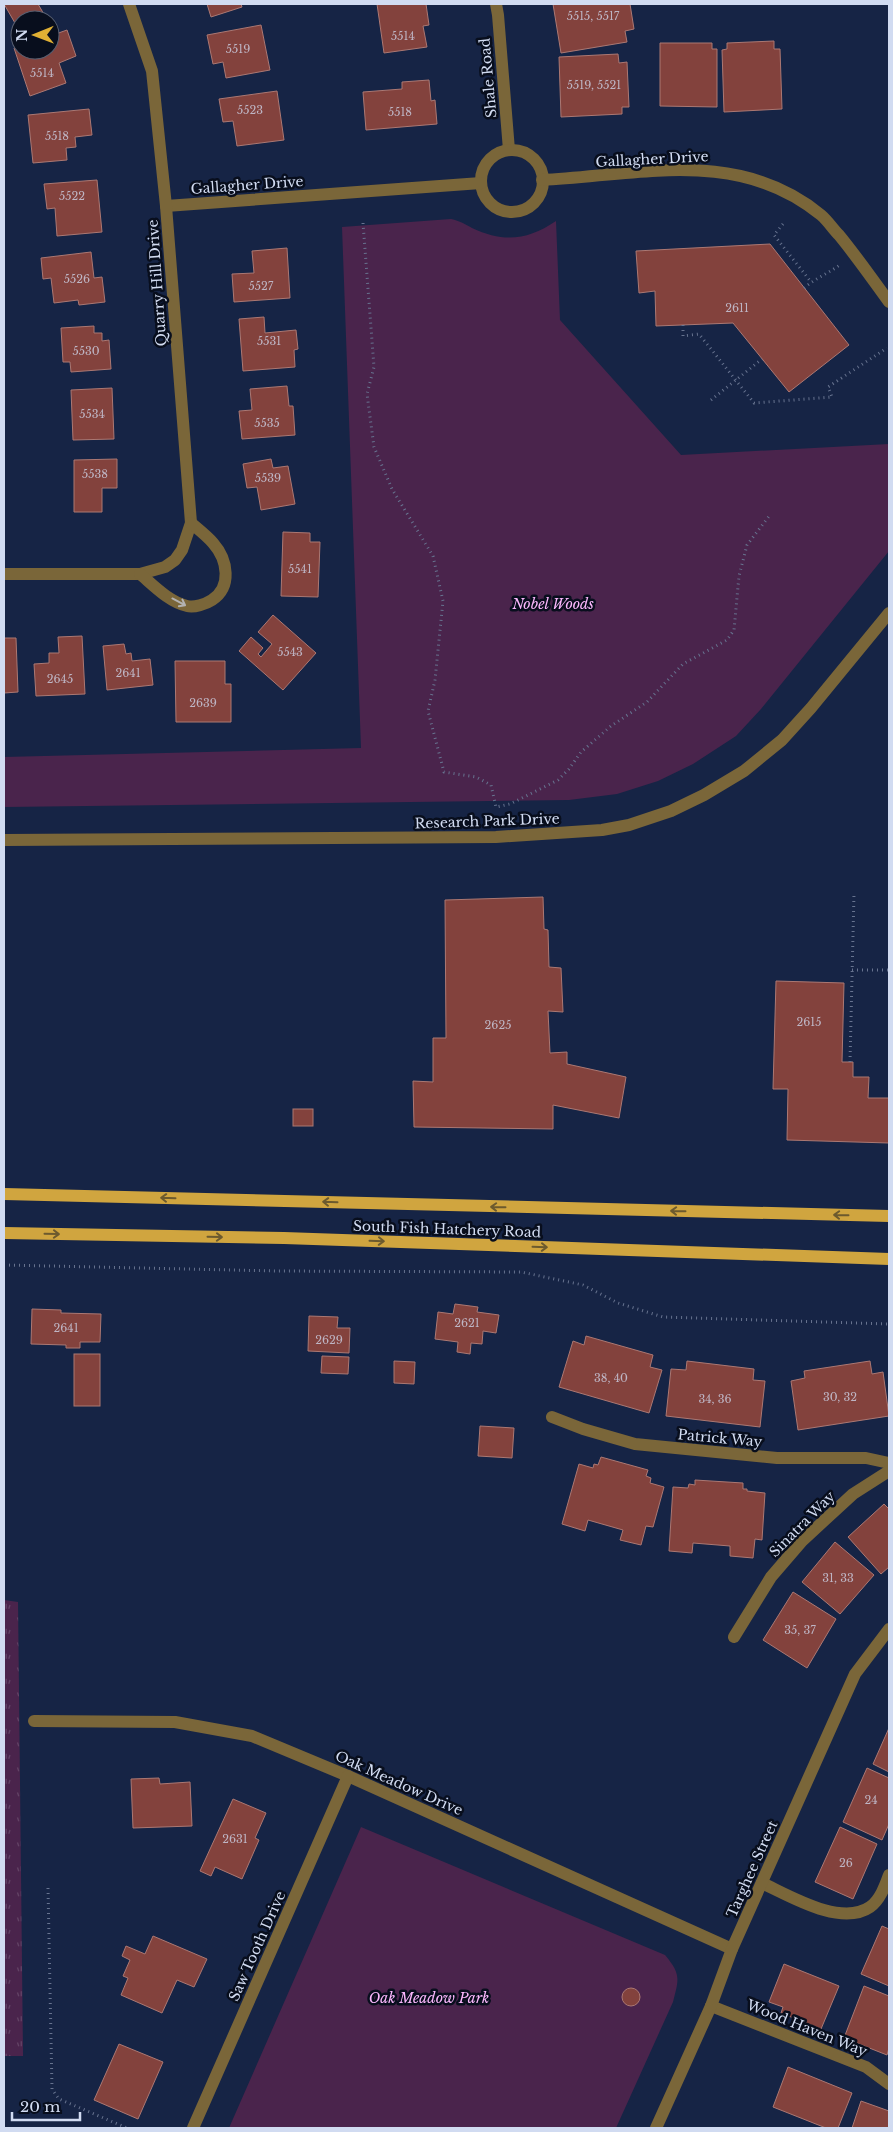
<svg xmlns="http://www.w3.org/2000/svg" width="893" height="2132" font-family="'Libre Baskerville',serif">
<style>
.grass{fill:url(#grass-tufts)}
.park{fill:#4a244c}
.building{fill:#83423d;stroke:#ab7873}
.lines{fill:none;stroke-linecap:round;stroke-linejoin:round}
.path{stroke:#67738f;stroke-width:3;stroke-dasharray:1 4;stroke-linecap:butt}
.minor{stroke:#7a6639;stroke-width:12}
.major{stroke:#d0a53f;stroke-width:12}
.oneway{stroke:#b3b2b1}
.oneway2{stroke:#6c5a2e}
.labels{text-anchor:middle;dominant-baseline:central;stroke-width:5;stroke-linejoin:round;paint-order:stroke}
.number-label{font-size:11px;fill:#beb5c4}
.street-label{font-size:14px;fill:#d1dbf1;stroke:#080e1d}
.park-label{font-size:14px;font-style:italic;fill:#fbb7fd;stroke:#080e1d}
</style>
<defs>
<pattern id="grass-tufts" width="24" height="20" patternUnits="userSpaceOnUse" patternTransform="scale(1.25)"><rect width="24" height="20" fill="#4a244c"/><path d="M3 7l-1-3M5 7V3M7 7l1-3M15 17l-1-3M17 17v-4M19 17l1-3" fill="none" stroke="#634366"/></pattern>
</defs>
<rect width="100%" height="100%" fill="#162445"/>
<path class="grass" d="M4 1600 18 1602 23 2056H4Z"/>
<g class="park">
<path d="M451 219C460 221 465 224 472 228 504 243 528 240 556 221L560 320 681 455 889 444V551L761 709 736 736 693 764 658 781 617 794 569 800 4 807V757L361 748 342 227Z"/>
<path d="M361 1827 665 1955C681 1974 679 1979 673 2002L616 2128H229Z"/>
</g>
<g class="building">
<path d="M4 4H38L45 16 36 20H20L19 30Z"/>
<path d="M207 4H241L242 7 211 17Z"/>
<path d="M377 4H426L429 25 423 26 427 47 384 53Z"/>
<path d="M553 4H630L634 29 625 31 627 42 561 53Z"/>
<path d="M261 25 270 70 226 78 223 62 213 64 207 35Z"/>
<path d="M67 30 76 56 59 63 66 83 30 96 14 48 20 46V50H50V36Z"/>
<path d="M774 41V49H780L782 109 724 112 722 50 727 49V43Z"/>
<path d="M660 43H712V49H717V107L660 106Z"/>
<path d="M618 54 619 63 627 62 629 107H622V114L561 117 559 57Z"/>
<path d="M429 80 431 101 435 100 437 124 366 130 363 92 402 89V82Z"/>
<path d="M277 91 284 140 237 146 233 121 223 122 219 99Z"/>
<path d="M89 109 92 135 75 137 76 147 66 148 67 160 33 163 28 115Z"/>
<path d="M97 180 102 232 57 236 55 208 47 209 44 184Z"/>
<path d="M770 244 849 345 789 392 733 323 656 326 655 291 639 293 636 251Z"/>
<path d="M287 248 290 298 234 302 232 274 254 273 252 251Z"/>
<path d="M91 252 94 278 102 277 105 302 79 305 78 300 54 303 51 278 43 279 41 258Z"/>
<path d="M264 317 265 333 296 330 298 349 294 350 295 367 243 371 239 319Z"/>
<path d="M94 326V333H102V341L109 340 111 369 71 372 70 362H63L61 328Z"/>
<path d="M287 386 289 406H293L295 435 242 439 239 411 252 410 250 389Z"/>
<path d="M112 388 114 439 73 440 71 390Z"/>
<path d="M117 459V488H102V512H74V460Z"/>
<path d="M271 459 273 468 288 466 295 504 261 510 257 487 247 488 243 464Z"/>
<path d="M283 532 310 533V542H320L318 597 281 596Z"/>
<path d="M273 615 316 653 283 690 239 651 251 637 263 648 258 654 261 657 272 644 258 632Z"/>
<path d="M82 636 85 694 36 696 34 664 49 663V653H59L58 637Z"/>
<path d="M4 638H16L18 692 4 693Z"/>
<path d="M124 644 126 654 131 653 132 661 150 659 153 685 107 690 103 646Z"/>
<path d="M175 661H225V684H231V722H176Z"/>
<path d="M543 897 544 929 548 930 549 967 561 968 563 1012 548 1011 550 1053 567 1052V1064L626 1077 619 1118 553 1105V1129L414 1127 413 1081 433 1082V1038H446L445 900Z"/>
<path d="M776 981 844 983 842 1062H853V1077H869L868 1098H889V1143L787 1140 788 1089H773Z"/>
<rect x="293" y="1109" width="20" height="17"/>
<path d="M455 1304 478 1307 477 1312 499 1315 496 1333 483 1331 482 1344 471 1343 470 1354 457 1352 458 1342 435 1339 438 1312 453 1314Z"/>
<path d="M32 1309 61 1310V1313L101 1314 100 1342H80V1348H66V1345L31 1344Z"/>
<path d="M309 1316 338 1317 337 1328H350L349 1353 308 1351Z"/>
<path d="M586 1336 653 1355 650 1367 662 1370 649 1413 559 1387 573 1341 584 1345Z"/>
<rect x="74" y="1354" width="26" height="52"/>
<path d="M322 1356 349 1357 348 1374 321 1373Z"/>
<path d="M394 1361 415 1362 414 1384 394 1383Z"/>
<path d="M687 1361 754 1369 753 1380 765 1381 760 1427 666 1416 671 1369 686 1370Z"/>
<path d="M870 1361 872 1374 883 1372 889 1416 798 1430 791 1381 805 1378 804 1371Z"/>
<path d="M480 1426 514 1428 512 1458 478 1456Z"/>
<path d="M601 1457 648 1470 646 1476 651 1478 650 1483 664 1487 653 1527 646 1526 641 1545 620 1540 623 1530 588 1520 585 1531 562 1524 579 1464 593 1468 594 1464 598 1465Z"/>
<path d="M695 1480 743 1483V1489H747V1491L765 1493 762 1540 755 1539 753 1558 730 1556V1546L693 1543 692 1553 669 1551 673 1487 688 1488 689 1484 695 1485Z"/>
<path d="M884 1504 889 1509V1567L881 1574 848 1537Z"/>
<path d="M835 1542 874 1575 840 1614 802 1582Z"/>
<path d="M793 1592 836 1619 807 1668 763 1640Z"/>
<path d="M889 1728V1772L873 1764Z"/>
<path d="M867 1768 889 1778V1824L882 1840 843 1822Z"/>
<path d="M159 1778 160 1784 190 1782 192 1826 133 1828 131 1779Z"/>
<path d="M233 1799 266 1813 255 1838 259 1840 242 1879 215 1867 211 1876 200 1871Z"/>
<path d="M840 1827 877 1844 853 1899 815 1882Z"/>
<path d="M882 1926 889 1929V1986L861 1974Z"/>
<path d="M153 1936 207 1959 194 1987 177 1980 162 2013 121 1995 128 1978 123 1976 130 1960 122 1956 126 1946 145 1954Z"/>
<path d="M784 1964 839 1986 821 2029 781 2013 783 2007 769 2002Z"/>
<path d="M864 1986 889 1996V2048L887 2055 844 2038Z"/>
<circle cx="631" cy="1997" r="9"/>
<path d="M119 2044 163 2062 138 2119 94 2100Z"/>
<path d="M788 2067 852 2093 838 2128H826L773 2107Z"/>
<path d="M861 2101 889 2111V2128H852Z"/>
</g>
<g class="lines">
<g class="path">
<path d="M363 223 374 367 367 394 374 447 392 489 433 556 443 601 435 680 428 711 444 772 476 777 491 785 496 807 510 804 558 780 569 769 581 752 611 726 647 702 683 664 727 640 734 630 739 576 747 545 770 515"/>
<path d="M783 224 774 235 811 282"/>
<path d="M804 288C816 278 829 273 841 264"/>
<path d="M683 325V336L699 334 754 403 832 397 828 387 887 348"/>
<path d="M711 400 762 359"/>
<path d="M852 970H889"/>
<path d="M850 1062 854 893"/>
<path d="M4 1265 277 1271 521 1272 583 1285 618 1303 663 1317 889 1324"/>
<path d="M48 1888 52 2089 59 2099 127 2128"/>
</g>
<g class="minor">
<path d="M496 4 498 15 509 150"/>
<circle cx="512" cy="181" r="31"/>
<path d="M542 180C639 175 739 147 821 215 828 221 833 229 839 235 857 257 873 280 889 302"/>
<path d="M166 206 481 183"/>
<path d="M4 574H140L165 567 175 560 182 550 191 523 166 206 152 71 129 4"/>
<path d="M140 574C153 585 169 602 187 606 194 608 206 604 212 600 232 587 228 560 213 543 207 536 198 529 191 523"/>
<path d="M4 840 496 837 602 830 629 825 671 811 704 795 744 771 782 740 811 708 889 613"/>
<path d="M552 1417 583 1429 635 1444 777 1458H866L889 1463"/>
<path d="M734 1637 771 1577 802 1541 853 1494 889 1471"/>
<path d="M34 1721 175 1722 252 1736 348 1776 732 1949"/>
<path d="M762 1883C790 1896 841 1927 870 1907 880 1900 885 1886 889 1875"/>
<path d="M711 2006 866 2067 889 2084"/>
<path d="M193 2128 348 1776"/>
<path d="M656 2128 711 2006 732 1949 855 1674 889 1629"/>
</g>
<g class="major">
<path d="M4 1194 889 1216"/>
<path d="M4 1233 284 1238 889 1259"/>
</g>
</g>
<defs><path id="oneway-shaft" d="M-6 0H5M1.5-3L5.5 0L1.5 3" fill="none" stroke-width="1.6" stroke-linecap="round" stroke-linejoin="round" transform="scale(1.25)"/></defs>
<use class="oneway" href="#oneway-shaft" transform="translate(179 602) rotate(28)"/>
<g class="oneway2">
<use href="#oneway-shaft" transform="translate(168 1198) rotate(-178)"/>
<use href="#oneway-shaft" transform="translate(330 1202) rotate(-178)"/>
<use href="#oneway-shaft" transform="translate(498 1207) rotate(-179)"/>
<use href="#oneway-shaft" transform="translate(678 1211) rotate(-179)"/>
<use href="#oneway-shaft" transform="translate(841 1215) rotate(-179)"/>
<use href="#oneway-shaft" transform="translate(52 1234) rotate(1)"/>
<use href="#oneway-shaft" transform="translate(215 1237) rotate(1)"/>
<use href="#oneway-shaft" transform="translate(377 1241) rotate(2)"/>
<use href="#oneway-shaft" transform="translate(540 1247) rotate(2)"/>
</g>
<g class="labels">
<g class="number-label">
<text x="593" y="16">5515, 5517</text>
<text x="403" y="36">5514</text>
<text x="238" y="49">5519</text>
<text x="42" y="73">5514</text>
<text x="594" y="85">5519, 5521</text>
<text x="250" y="110">5523</text>
<text x="400" y="112">5518</text>
<text x="57" y="136">5518</text>
<text x="72" y="196">5522</text>
<text x="77" y="279">5526</text>
<text x="261" y="286">5527</text>
<text x="737" y="308">2611</text>
<text x="269" y="341">5531</text>
<text x="86" y="351">5530</text>
<text x="92" y="414">5534</text>
<text x="267" y="423">5535</text>
<text x="95" y="474">5538</text>
<text x="268" y="478">5539</text>
<text x="300" y="569">5541</text>
<text x="290" y="652">5543</text>
<text x="128" y="673">2641</text>
<text x="60" y="679">2645</text>
<text x="203" y="703">2639</text>
<text x="809" y="1022">2615</text>
<text x="498" y="1025">2625</text>
<text x="467" y="1323">2621</text>
<text x="66" y="1328">2641</text>
<text x="329" y="1340">2629</text>
<text x="611" y="1378">38, 40</text>
<text x="840" y="1397">30, 32</text>
<text x="715" y="1399">34, 36</text>
<text x="838" y="1578">31, 33</text>
<text x="800" y="1630">35, 37</text>
<text x="871" y="1800">24</text>
<text x="235" y="1839">2631</text>
<text x="846" y="1863">26</text>
</g>
<g class="street-label">
<text transform="translate(488 78) rotate(-95)">Shale Road</text>
<text transform="translate(652 159) rotate(-3)">Gallagher Drive</text>
<text transform="translate(247 185) rotate(-4)">Gallagher Drive</text>
<text transform="translate(157 283) rotate(-94)">Quarry Hill Drive</text>
<text transform="translate(487 821) rotate(-2)">Research Park Drive</text>
<text transform="translate(447 1229) rotate(2)">South Fish Hatchery Road</text>
<text transform="translate(720 1438) rotate(5)">Patrick Way</text>
<text transform="translate(802 1524) rotate(-45)">Sinatra Way</text>
<text transform="translate(399 1783) rotate(24)">Oak Meadow Drive</text>
<text transform="translate(752 1869) rotate(-66)">Targhee Street</text>
<text transform="translate(257 1946) rotate(-66)">Saw Tooth Drive</text>
<text transform="translate(807 2028) rotate(22)">Wood Haven Way</text>
</g>
<g class="park-label">
<text x="553" y="604">Nobel Woods</text>
<text x="429" y="1998">Oak Meadow Park</text>
</g>
</g>
<rect width="893" height="2132" fill="none" stroke="#d1dbf1" stroke-width="10"/>
<g transform="translate(35 35) rotate(269)"><circle r="24" fill="#080e1d" stroke="#586072"/>
<path d="M0-4L9 19L0 12L-9 19Z" fill="#e0b034"/>
<text y="-8" font-size="14" font-weight="bold" text-anchor="middle" fill="#d1dbf1">N</text>
</g>
<path d="M12 2112v8h68v-8" fill="none" stroke="#d1dbf1" stroke-width="2.5"/>
<text x="20" y="2112" font-size="15" fill="#d1dbf1" stroke="#080e1d" stroke-width="4" paint-order="stroke">20 m</text>
</svg>
